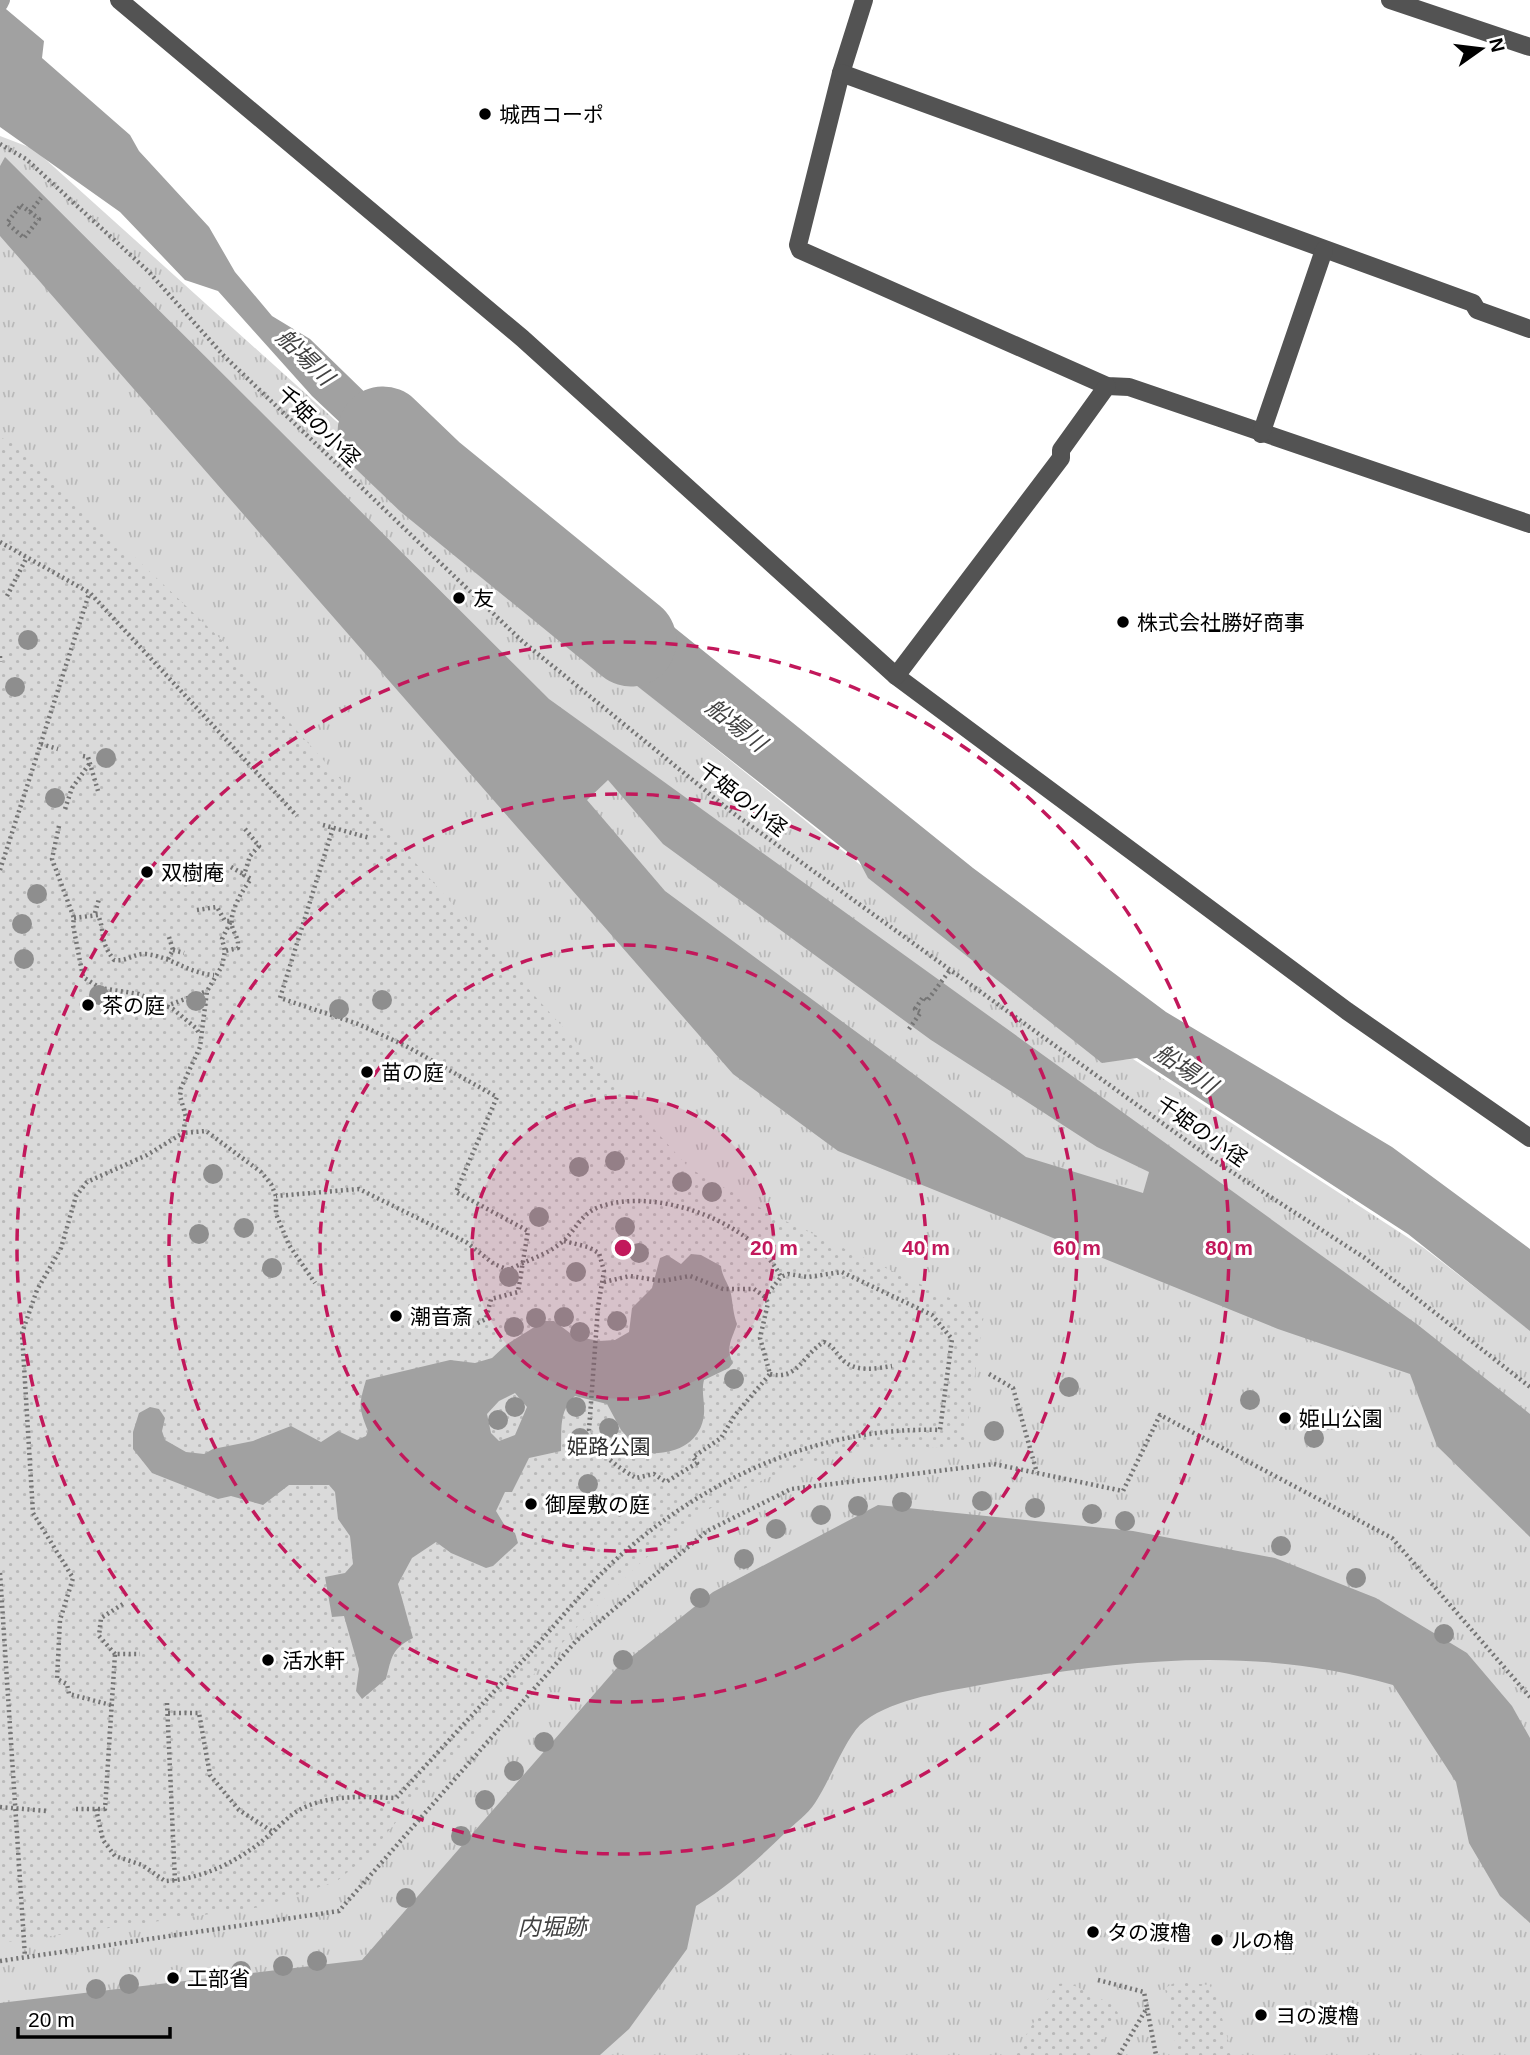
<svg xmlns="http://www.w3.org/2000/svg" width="1530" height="2055" font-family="Helvetica,'Noto Sans JP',sans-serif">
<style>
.park{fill:url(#park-tufts)}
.garden{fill:url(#garden-dots)}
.water{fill:#a1a1a1;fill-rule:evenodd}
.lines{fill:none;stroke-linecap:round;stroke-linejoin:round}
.stream{stroke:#a1a1a1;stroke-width:16}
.river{stroke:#a1a1a1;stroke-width:91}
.path{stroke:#757575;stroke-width:4.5;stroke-dasharray:2 3.5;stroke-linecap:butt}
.minor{stroke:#535353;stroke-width:18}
.tree{fill:#8e8e8e}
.ring{fill:none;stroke:#c2185b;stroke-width:3.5;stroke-dasharray:12 9}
.poi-dot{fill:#000;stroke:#fff;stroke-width:2.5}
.labels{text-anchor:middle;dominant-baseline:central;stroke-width:6;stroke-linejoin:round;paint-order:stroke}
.poi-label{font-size:21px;fill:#000;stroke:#fff;text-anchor:start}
.street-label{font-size:21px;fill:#000;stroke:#fff}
.park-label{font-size:21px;fill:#313131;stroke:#fff}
.water-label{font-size:23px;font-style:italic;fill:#424242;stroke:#fff}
.centre{fill:#c2185b;stroke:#fff;stroke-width:3.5}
.ring-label{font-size:21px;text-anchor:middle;font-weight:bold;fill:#c2185b;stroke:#fff;stroke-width:6;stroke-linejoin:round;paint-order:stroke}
</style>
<defs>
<pattern id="park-tufts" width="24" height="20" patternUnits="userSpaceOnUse" patternTransform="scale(1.75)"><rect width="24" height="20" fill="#dadada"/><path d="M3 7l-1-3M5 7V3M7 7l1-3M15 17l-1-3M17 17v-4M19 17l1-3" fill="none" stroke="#b9b9b9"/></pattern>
<pattern id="garden-dots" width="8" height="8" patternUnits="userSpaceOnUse" patternTransform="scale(1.75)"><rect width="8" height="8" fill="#dadada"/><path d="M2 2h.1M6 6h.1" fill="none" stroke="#b9b9b9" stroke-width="1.8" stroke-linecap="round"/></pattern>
</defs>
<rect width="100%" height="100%" fill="#fff"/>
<path class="park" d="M0 136 34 149 567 629 1104 1061 1133 1059 1424 1248 1530 1330V2055H0Z"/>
<g class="garden">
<path d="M0 437 18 446 228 646 230 656 689 1168 779 1218 984 1314 964 1448C932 1448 899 1446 868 1450 702 1474 621 1580 515 1695 469 1745 413 1798 372 1852L337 1881 262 1907 0 1943Z"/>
<path d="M1176 1982 1209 1985 1215 1992 1232 2055H1177L1165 1988Z"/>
<path d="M1069 1983 1111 2004 1118 2013 1096 2055H1014L1057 1984Z"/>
</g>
<g class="water">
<path d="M0 4 44 41 42 58 130 135 139 151 209 227 235 272 272 316 310 339 381 408 430 437 525 533 549 549 583 564 611 589 629 591 973 868 1166 1012 1392 1147 1530 1249V1331L1408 1234 1137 1058 1102 1063 868 878 859 861 561 626 533 560 486 517 445 508 381 461 312 396 218 291 185 280 120 212 0 127Z"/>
<path d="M5 157 549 699 1418 1325 1530 1414V1537L1437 1446 1410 1374 1278 1329 838 1151 733 1074 0 236V166ZM608 780 663 844 931 1040 1097 1147 1149 1172 1143 1193 1026 1157 665 891 587 800Z"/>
<path d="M691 1254 701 1255 721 1266C722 1277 729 1284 731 1294 733 1305 733 1313 737 1324 732 1339 725 1348 733 1363L729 1368 704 1380C701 1392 705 1402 704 1414 701 1446 669 1457 641 1452L621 1430 607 1404 575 1396C558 1412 562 1430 561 1451L529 1458 512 1492H505L496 1511 505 1526 515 1533 518 1543 493 1566 486 1568 451 1553 436 1542 412 1558 398 1584 413 1638C391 1649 392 1657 386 1679L362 1699 356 1691 359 1669 344 1616 332 1617 325 1577 345 1573 353 1564 350 1536 338 1519 335 1492 329 1485H289L263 1505 231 1496 218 1499 152 1473 133 1449V1432L139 1413 150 1407 159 1409 165 1418 162 1431 165 1440 186 1452 204 1454 213 1449 253 1441 291 1426 321 1442 338 1431 357 1440 366 1436 368 1431C358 1406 359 1405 366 1380L450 1360 475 1363 492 1358 507 1344 544 1321H554L574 1336 599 1341 615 1340 629 1332 632 1308 652 1288 660 1258 667 1255 681 1264ZM515 1393 527 1407 515 1435 499 1441 491 1433 487 1414 499 1401Z"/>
<path d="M878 1505 1133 1531 1275 1558 1376 1598 1467 1653 1512 1706 1530 1738V1923L1500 1896 1469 1843 1456 1782 1393 1685C1254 1644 1115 1660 975 1686 942 1692 885 1701 860 1725 845 1740 829 1782 815 1803 808 1814 795 1823 785 1833 757 1860 730 1885 696 1906L687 1949 629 2029 600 2055H0V2003L362 1960 616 1669 713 1592Z"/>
</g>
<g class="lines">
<path class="stream" d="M0 4 2 0"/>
<path class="river" d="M383 432 430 477 631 641"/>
<g class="path">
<path d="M0 144 26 159 148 271 224 356 522 641 733 813 1212 1159 1365 1258 1530 1387"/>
<path d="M21 205 39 219 24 238 7 223Z"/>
<path d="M30 212 41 198"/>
<path d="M0 542 90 593 297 816"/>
<path d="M7 596 27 557"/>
<path d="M0 656V662"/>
<path d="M41 744 58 749"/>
<path d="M83 756 88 757 98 791"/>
<path d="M65 809 72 788 90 763"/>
<path d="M323 825 370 838"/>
<path d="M59 826 52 859 74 918 73 925 83 977 100 988 139 994 173 1009 196 1028 200 1035"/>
<path d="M333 828 280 998 358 1024 406 1046 497 1097 456 1192 528 1231 518 1292 491 1299 486 1319 476 1324"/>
<path d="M245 829 259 846 250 856 244 875 251 879C243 889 229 912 232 926 234 934 239 938 238 948L225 951 222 966 207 991 200 1047 181 1088 180 1096 186 1117 183 1133 206 1131 261 1172 271 1184 276 1196V1214L289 1245 315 1283"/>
<path d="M231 867 243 874"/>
<path d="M0 870 89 594"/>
<path d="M197 910 217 907 225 921H231L222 939 225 951"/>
<path d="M95 913 99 899"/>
<path d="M74 918 98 915C106 934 98 939 114 960 127 962 134 953 146 954 172 957 187 973 214 975"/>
<path d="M173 950 184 953"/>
<path d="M168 959 173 950 169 937"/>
<path d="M166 1006 207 991"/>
<path d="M909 1029 921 1012 915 1009 923 997 927 1001 950 970"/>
<path d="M564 1241 588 1247 599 1253 604 1271 598 1307 589 1430C594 1451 619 1468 636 1478L654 1474 666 1482 697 1463 693 1457 721 1438 735 1415 770 1374 760 1338 768 1303 765 1297 781 1277"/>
<path d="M604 1282 630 1276 662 1281 690 1276 723 1289H754L765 1297"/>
<path d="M770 1374C798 1381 803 1354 824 1342 832 1345 834 1350 840 1357 853 1373 874 1369 892 1366"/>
<path d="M989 1374 1013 1388 1037 1473"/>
<path d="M0 1573 25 1957"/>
<path d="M115 1654 99 1636 101 1618 123 1604"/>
<path d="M167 1703 175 1881"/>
<path d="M111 1705 69 1694 67 1684 57 1679 60 1620 73 1578 33 1513 22 1333 37 1290 61 1248 76 1196 87 1182 147 1155 183 1133"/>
<path d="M168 1713H199L210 1775 239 1810 273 1832"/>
<path d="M0 1807 47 1811"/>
<path d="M76 1809H105L115 1654H140"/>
<path d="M96 1809 103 1840 115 1856 142 1865 165 1881C203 1879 239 1861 267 1837 278 1828 289 1815 301 1809 331 1794 363 1797 396 1798 440 1750 484 1702 529 1654 556 1624 582 1592 611 1564 700 1481 817 1426 940 1430L952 1339 932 1315 842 1272 808 1277 788 1274 781 1277C754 1222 656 1186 599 1207 580 1214 575 1232 561 1243 545 1256 526 1260 509 1270L494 1264 466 1242 359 1189 276 1196"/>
<path d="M0 1961 339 1911 576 1641 707 1531 791 1489 994 1464 1123 1491 1160 1415 1392 1538 1530 1697"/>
<path d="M1098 1980 1144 1992 1147 2008"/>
<path d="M1119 2055 1147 2008 1156 2055"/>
</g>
<g class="minor">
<path d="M119 0 522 338 896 676 1347 1011 1530 1138"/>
<path d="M864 0 841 73 798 245 800 250 1107 386 1129 387 1530 524"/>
<path d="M1390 0 1530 47"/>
<path d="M841 73 1473 303 1477 310 1530 329"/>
<path d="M1261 434 1324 250"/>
<path d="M896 676 1061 458V450L1107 386"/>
</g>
</g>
<g class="tree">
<circle cx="28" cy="640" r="10"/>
<circle cx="15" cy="687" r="10"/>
<circle cx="106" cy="758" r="10"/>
<circle cx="55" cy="798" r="10"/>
<circle cx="37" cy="894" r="10"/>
<circle cx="22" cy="924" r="10"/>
<circle cx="24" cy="959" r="10"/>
<circle cx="99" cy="995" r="10"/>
<circle cx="382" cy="1000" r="10"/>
<circle cx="196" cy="1001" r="10"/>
<circle cx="339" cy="1009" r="10"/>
<circle cx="615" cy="1161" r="10"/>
<circle cx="579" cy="1167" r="10"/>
<circle cx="213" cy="1174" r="10"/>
<circle cx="682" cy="1182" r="10"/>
<circle cx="712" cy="1192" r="10"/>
<circle cx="539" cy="1217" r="10"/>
<circle cx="625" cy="1227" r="10"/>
<circle cx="244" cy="1228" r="10"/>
<circle cx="199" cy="1234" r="10"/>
<circle cx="639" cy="1253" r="10"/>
<circle cx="272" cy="1268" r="10"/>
<circle cx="576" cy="1272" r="10"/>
<circle cx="509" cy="1277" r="10"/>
<circle cx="564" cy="1317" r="10"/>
<circle cx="536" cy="1318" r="10"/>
<circle cx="617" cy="1321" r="10"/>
<circle cx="514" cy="1327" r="10"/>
<circle cx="580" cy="1332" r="10"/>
<circle cx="734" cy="1379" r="10"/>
<circle cx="1069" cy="1387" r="10"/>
<circle cx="1250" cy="1400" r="10"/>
<circle cx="515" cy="1407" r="10"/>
<circle cx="576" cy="1407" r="10"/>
<circle cx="498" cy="1420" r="10"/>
<circle cx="609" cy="1428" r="10"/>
<circle cx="994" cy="1431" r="10"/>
<circle cx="580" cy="1438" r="10"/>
<circle cx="1314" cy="1438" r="10"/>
<circle cx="588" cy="1484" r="10"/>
<circle cx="982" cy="1501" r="10"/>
<circle cx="902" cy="1502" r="10"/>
<circle cx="858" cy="1506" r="10"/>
<circle cx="1035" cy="1508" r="10"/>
<circle cx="1092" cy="1514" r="10"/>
<circle cx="821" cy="1515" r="10"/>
<circle cx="1125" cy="1521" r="10"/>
<circle cx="776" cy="1529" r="10"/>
<circle cx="1281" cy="1546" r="10"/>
<circle cx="744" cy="1559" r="10"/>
<circle cx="1356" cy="1578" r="10"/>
<circle cx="700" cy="1598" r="10"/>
<circle cx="1444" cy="1634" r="10"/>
<circle cx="623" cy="1660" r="10"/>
<circle cx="544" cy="1742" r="10"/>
<circle cx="514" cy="1771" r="10"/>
<circle cx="485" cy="1800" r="10"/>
<circle cx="461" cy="1836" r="10"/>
<circle cx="406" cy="1898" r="10"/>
<circle cx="317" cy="1961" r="10"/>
<circle cx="283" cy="1966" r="10"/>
<circle cx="241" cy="1971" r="10"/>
<circle cx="129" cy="1984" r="10"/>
<circle cx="96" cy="1989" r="10"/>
</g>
<circle cx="623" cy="1248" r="151" fill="#c2185b" fill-opacity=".12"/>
<g class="ring">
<circle cx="623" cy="1248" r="151"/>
<circle cx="623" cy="1248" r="303"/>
<circle cx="623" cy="1248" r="454"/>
<circle cx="623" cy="1248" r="606"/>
</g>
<g class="poi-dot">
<circle cx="485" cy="114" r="7"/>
<circle cx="459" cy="598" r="7"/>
<circle cx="1123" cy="622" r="7"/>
<circle cx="147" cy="872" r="7"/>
<circle cx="88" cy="1005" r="7"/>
<circle cx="367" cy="1072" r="7"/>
<circle cx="396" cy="1316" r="7"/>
<circle cx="1285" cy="1418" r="7"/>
<circle cx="531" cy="1504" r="7"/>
<circle cx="268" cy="1660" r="7"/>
<circle cx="1093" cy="1932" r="7"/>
<circle cx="1217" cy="1940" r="7"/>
<circle cx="173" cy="1978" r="7"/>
<circle cx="1261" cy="2015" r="7"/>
</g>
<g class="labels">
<g class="poi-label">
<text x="499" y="114">城西コーポ</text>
<text x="473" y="598">友</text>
<text x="1137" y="622">株式会社勝好商事</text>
<text x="161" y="872">双樹庵</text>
<text x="102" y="1005">茶の庭</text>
<text x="381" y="1072">苗の庭</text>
<text x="410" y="1316">潮音斎</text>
<text x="1299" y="1418">姫山公園</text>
<text x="545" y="1504">御屋敷の庭</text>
<text x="282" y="1660">活水軒</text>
<text x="1107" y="1932">タの渡櫓</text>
<text x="1231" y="1940">ルの櫓</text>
<text x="187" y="1978">工部省</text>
<text x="1275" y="2015">ヨの渡櫓</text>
</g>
<g class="street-label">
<text transform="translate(319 426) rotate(44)">千姫の小径</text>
<text transform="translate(743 799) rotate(38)">千姫の小径</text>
<text transform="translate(1202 1131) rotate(35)">千姫の小径</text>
</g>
<g class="park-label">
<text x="609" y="1446">姫路公園</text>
</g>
<g class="water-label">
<text transform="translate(305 357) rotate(44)">船場川</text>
<text transform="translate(736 725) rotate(38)">船場川</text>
<text transform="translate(1186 1069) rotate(34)">船場川</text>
<text x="552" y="1927">内堀跡</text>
</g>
</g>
<circle cx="623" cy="1248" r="10" class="centre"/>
<g class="ring-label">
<text x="774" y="1255">20 m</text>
<text x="926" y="1255">40 m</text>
<text x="1077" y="1255">60 m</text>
<text x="1229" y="1255">80 m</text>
</g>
<g transform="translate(1481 49) rotate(76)" stroke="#ffffff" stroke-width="5" paint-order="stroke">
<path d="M0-5L12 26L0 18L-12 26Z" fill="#000000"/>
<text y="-10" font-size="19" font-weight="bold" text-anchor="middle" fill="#000000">N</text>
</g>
<path d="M18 2027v10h152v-10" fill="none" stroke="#000000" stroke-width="3.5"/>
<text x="28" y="2027" font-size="21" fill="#000000" stroke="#ffffff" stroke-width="5" paint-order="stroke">20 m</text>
</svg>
